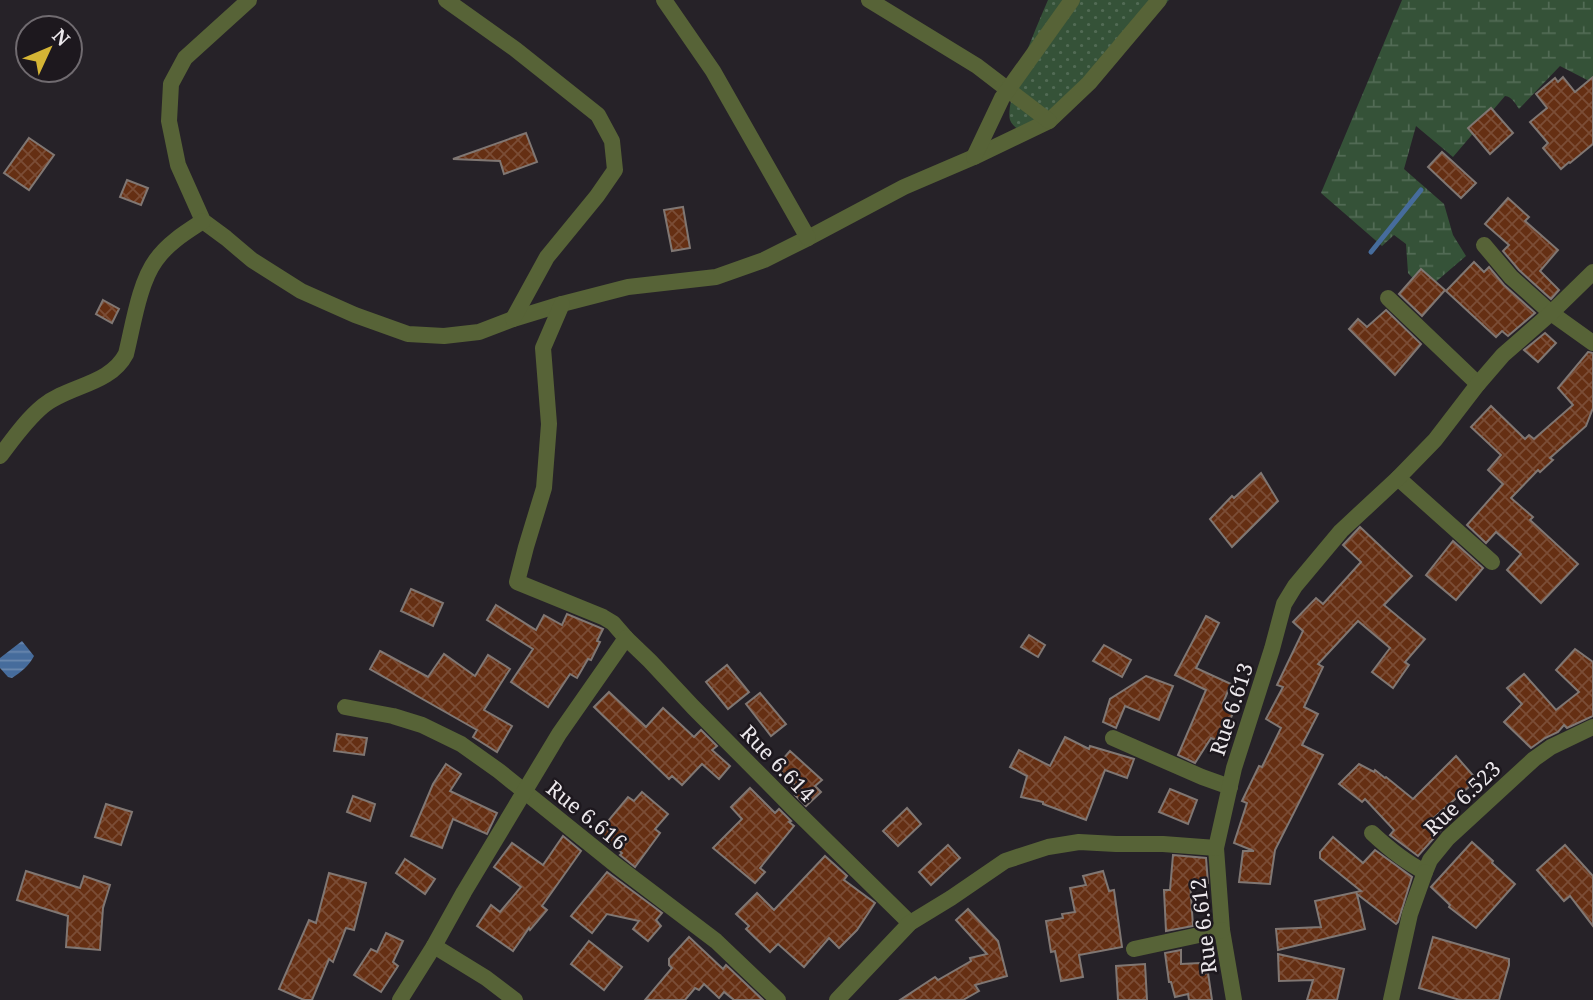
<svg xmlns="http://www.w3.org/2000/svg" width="1593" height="1000" font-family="'Noto Serif',serif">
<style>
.grass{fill:url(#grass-dots)}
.wetland{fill:url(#wetland-marsh)}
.water{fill:url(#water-rules)}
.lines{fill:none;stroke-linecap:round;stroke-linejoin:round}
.stream{stroke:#466c9c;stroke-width:5}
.building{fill:url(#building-cross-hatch);stroke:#807773;stroke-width:2}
.minor{stroke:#576337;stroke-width:16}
.labels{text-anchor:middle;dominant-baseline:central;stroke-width:5;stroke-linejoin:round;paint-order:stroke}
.street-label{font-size:21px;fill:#ece8ec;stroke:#1d181e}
</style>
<defs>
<pattern id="grass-dots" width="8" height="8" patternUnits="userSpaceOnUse" patternTransform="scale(1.75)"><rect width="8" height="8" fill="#355238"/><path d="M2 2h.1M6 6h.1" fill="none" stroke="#526b55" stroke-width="1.8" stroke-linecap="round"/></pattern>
<pattern id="wetland-marsh" width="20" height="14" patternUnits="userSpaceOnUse" patternTransform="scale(1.75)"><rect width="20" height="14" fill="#355238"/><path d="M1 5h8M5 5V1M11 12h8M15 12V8" fill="none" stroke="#526b55"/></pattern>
<pattern id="water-rules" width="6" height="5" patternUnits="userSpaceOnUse" patternTransform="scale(1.75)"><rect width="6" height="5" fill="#466c9c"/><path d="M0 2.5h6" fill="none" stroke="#6a88af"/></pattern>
<pattern id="building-cross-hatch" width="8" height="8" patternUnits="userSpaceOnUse" patternTransform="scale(1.75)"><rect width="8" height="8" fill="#652f13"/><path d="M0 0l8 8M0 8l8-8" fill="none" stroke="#7b4d36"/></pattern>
</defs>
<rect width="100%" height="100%" fill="#262228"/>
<path class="grass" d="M1048 0H1169L1031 136C1023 132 1013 128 1010 120 1004 101 1039 21 1048 0Z"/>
<path class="wetland" d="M1402 0H1593V83L1560 66 1519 109C1515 103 1512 97 1505 96L1453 157 1416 126 1404 169 1444 204 1453 235 1466 256 1425 291 1408 273 1406 244 1394 235 1382 246 1321 193Z"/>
<path class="water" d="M22 641 34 656C29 666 21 672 12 678L8 677 0 668V658Z"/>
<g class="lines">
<path class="stream" d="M1371 252 1421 190"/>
</g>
<g class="building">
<path d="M1563 77 1575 92 1593 77V144L1570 163 1569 162 1561 169 1543 148 1548 143 1530 122 1547 108 1536 94 1555 78 1558 82Z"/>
<path d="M1491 108 1513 133 1490 154 1468 128Z"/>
<path d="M526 133 537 162 504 174 500 161 453 159Z"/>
<path d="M29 138 54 155 29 190 4 173Z"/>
<path d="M1442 152 1476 183 1461 198 1428 167Z"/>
<path d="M127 180 148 188 141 205 120 197Z"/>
<path d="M1508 198 1529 217 1525 221 1558 250 1540 271 1559 290 1551 299 1519 270 1503 251 1509 245 1485 224Z"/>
<path d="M683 207 690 248 672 251 664 210Z"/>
<path d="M1474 262 1484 272 1489 267 1504 285 1535 313 1508 336 1502 331 1496 337 1446 291Z"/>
<path d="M1421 269 1445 290 1422 316 1399 294Z"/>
<path d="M103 300 119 309 112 323 96 314Z"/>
<path d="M1386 310 1421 344 1395 375 1349 329 1358 319 1367 327Z"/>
<path d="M1545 333 1556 343 1538 362 1524 350Z"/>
<path d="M1588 352 1593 353V408L1586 426 1550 458 1553 460 1540 472 1538 470 1511 498 1533 517 1530 520 1578 564 1541 603 1507 570 1521 554 1496 532 1486 543 1467 525 1503 484 1488 470 1501 455 1471 427 1491 406 1525 439 1529 435 1534 439 1573 405 1558 388Z"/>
<path d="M1261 473 1278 501 1232 547 1210 519 1232 496 1234 498Z"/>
<path d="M1360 527 1412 576 1384 605 1425 639 1405 662 1409 665 1393 688 1372 672 1390 648 1358 621 1318 664 1323 667 1304 707 1318 714 1302 745 1323 755 1275 850 1270 884 1239 882 1243 851H1254L1234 843 1247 803 1242 801 1259 766 1262 767 1281 728 1266 719 1283 687 1277 685 1303 631 1293 622 1316 598 1323 604 1361 562 1343 545Z"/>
<path d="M1453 541 1483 568 1456 600 1426 575Z"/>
<path d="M411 589 443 603 433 626 401 611Z"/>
<path d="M496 605 536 630 544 615 562 625 567 614 603 629 597 641 600 642 591 660 588 659 577 678 570 674 548 707 511 682 533 649 487 620Z"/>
<path d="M1206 616 1219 623 1196 668 1231 684 1223 703 1235 708 1221 742 1211 738 1195 763 1178 755 1206 690 1175 675Z"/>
<path d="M1029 635 1045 645 1038 657 1021 647Z"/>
<path d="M1104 645 1131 660 1122 677 1093 661Z"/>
<path d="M1575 649 1593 662V716L1567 728 1564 725 1558 732 1545 738 1531 748 1504 722 1522 704 1507 688 1524 674 1556 710 1579 692 1556 670Z"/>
<path d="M380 651 428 677 444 654 475 676 488 655 510 669 484 710 512 726 497 752 473 737 477 730 370 669Z"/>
<path d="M727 665 749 692 728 709 706 682Z"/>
<path d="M1146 676 1173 686 1159 720 1125 706 1116 728 1103 722 1110 699Z"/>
<path d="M609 692 646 727 663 708 694 737 701 730 717 746 712 750 730 766 719 779 702 764 682 785 672 776 669 779 594 707Z"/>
<path d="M760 693 786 724 771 736 746 704Z"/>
<path d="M337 734 367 738 364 755 334 751Z"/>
<path d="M1065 737 1089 749 1090 746 1134 759 1127 778 1105 770 1086 820 1043 804V802L1021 797 1027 776 1010 767 1019 750 1050 766Z"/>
<path d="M790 751 822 780 815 786 821 792 806 806 795 795 800 789 776 767Z"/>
<path d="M1456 756 1477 780 1430 821 1441 830 1418 856 1390 835 1394 830 1365 799 1362 802 1339 784 1359 764 1374 772 1375 770 1385 778 1386 777 1413 799Z"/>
<path d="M446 764 461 774 450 791 497 813 487 834 453 819 442 848 411 836 433 784Z"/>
<path d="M750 788 775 813 779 809 791 821 789 822 794 826 760 868 765 872 755 883 713 848 742 819 731 807Z"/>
<path d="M1170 789 1197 800 1188 824 1159 812Z"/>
<path d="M642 792 668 814 655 829 660 833 635 867 620 855 622 853 598 833 628 797 634 801Z"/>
<path d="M353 796 375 804 370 821 347 812Z"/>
<path d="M106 804 132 812 121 845 95 837Z"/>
<path d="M907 808 921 824 898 846 883 831Z"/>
<path d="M563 836 581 851 542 906 547 910 530 930 529 928 513 951 477 926 491 905 500 912 521 887 494 867 512 843 543 865Z"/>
<path d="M1333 837 1363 863 1375 850 1412 877 1398 922 1396 924 1357 894 1365 929 1278 950 1276 929 1321 927 1315 901 1361 891 1320 858V852Z"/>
<path d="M1472 842 1493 861 1492 863 1515 884 1476 928 1449 907 1450 905 1431 887Z"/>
<path d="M948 845 960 858 931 885 919 872Z"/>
<path d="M1565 845 1593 876V926L1570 896 1564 901 1537 870Z"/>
<path d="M1173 855 1206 858 1208 883 1190 882 1193 926 1166 931 1164 890H1170Z"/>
<path d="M825 856 847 876 844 880 875 903 857 930 839 948 829 938 804 967 778 944 770 952 746 929 749 926 736 914 757 893 774 910Z"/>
<path d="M405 859 435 879 425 894 396 873Z"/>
<path d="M26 871 80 888 84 876 110 885 103 908 100 950 66 947 68 916 17 900Z"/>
<path d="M1103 871 1109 891 1114 890 1122 947 1079 955 1083 977 1061 981 1055 951 1051 952 1046 921 1063 918 1062 914 1075 912 1070 888 1086 885 1083 876Z"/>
<path d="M607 872 662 913 656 920 661 926 648 941 633 929 639 921 607 914 592 933 571 916Z"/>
<path d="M329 873 366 883 354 930 346 928 333 962 329 959 312 1000H304L279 989 309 920 316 923Z"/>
<path d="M968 909 998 941 1007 976 975 985 979 991 963 1000H900L935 977 938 980 971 961 970 958 987 954 956 920Z"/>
<path d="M386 933 403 941 393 962 398 966 381 992 354 975 371 949 377 952Z"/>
<path d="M689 937 723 969 726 965 763 1000H734L724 992 719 998 704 984 699 990 695 988 685 1000H645L672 968 669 965V959Z"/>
<path d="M1433 937 1509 959V965L1499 1000H1460L1419 988Z"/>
<path d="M589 941 622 967 604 990 571 964Z"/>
<path d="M1181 950V964L1200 963 1201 974 1208 973 1212 1000H1189L1188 994 1175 997 1171 982H1169L1165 953Z"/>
<path d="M1278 954 1344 969 1337 1000H1307L1313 980 1279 981Z"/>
<path d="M1145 964 1147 1000H1118L1116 966Z"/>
</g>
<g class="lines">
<g class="minor">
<path d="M249 0 185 58 171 84 169 121 178 165 203 221 226 238 252 260 301 291 355 315 408 334 444 336 479 332 513 319 562 304 628 287 716 277 764 260 808 238 904 187 974 157 1049 121 1089 83 1159 0"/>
<path d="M446 0 515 49 598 115 612 141 615 170 597 196 547 257 513 319"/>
<path d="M664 0 713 71 808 238"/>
<path d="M869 0 977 66 1049 121"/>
<path d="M974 157 1002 98 1072 0"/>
<path d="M1484 245 1511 277 1551 313 1593 343"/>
<path d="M1388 298 1478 384"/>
<path d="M562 304 543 348 549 424 544 488 526 547 517 582 603 617 613 623 626 638"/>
<path d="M0 456C13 439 26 420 43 406 69 385 110 385 126 354 133 326 139 283 156 260 168 243 186 232 203 221"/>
<path d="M1398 478 1492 562"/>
<path d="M345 707 393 716 422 725 461 744 499 771 617 866 716 941 778 1000"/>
<path d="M1113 738 1202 777 1230 787"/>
<path d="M1372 833C1388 848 1405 862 1425 872L1430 860 1448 838 1534 759 1551 747 1593 727"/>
<path d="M1216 848 1222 930 1234 1000"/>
<path d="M434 946 486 978 515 1000"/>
<path d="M1134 949 1222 930"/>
<path d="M400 1000 434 946 464 892 559 734 626 638 650 661 693 707 793 808 910 923"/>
<path d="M837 1000 910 923 951 898 1005 861 1048 847 1079 842 1116 844H1163L1216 848 1234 768 1272 649 1284 604 1295 586 1341 531 1398 478 1435 440 1478 384 1503 355 1551 313 1593 272"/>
<path d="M1391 1000 1410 914 1425 872"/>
</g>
</g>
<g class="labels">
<g class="street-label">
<text transform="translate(1231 709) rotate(-72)">Rue 6.613</text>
<text transform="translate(778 763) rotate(46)">Rue 6.614</text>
<text transform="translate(1462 798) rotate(-44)">Rue 6.523</text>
<text transform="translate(587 815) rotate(39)">Rue 6.616</text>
<text transform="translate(1203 926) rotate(-97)">Rue 6.612</text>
</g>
</g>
<g transform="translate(49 49) rotate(46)"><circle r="33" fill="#1d181e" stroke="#706b70" stroke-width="2"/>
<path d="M0-5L12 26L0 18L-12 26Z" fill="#d5b535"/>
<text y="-10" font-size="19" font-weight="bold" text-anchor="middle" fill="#ece8ec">N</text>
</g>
</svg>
